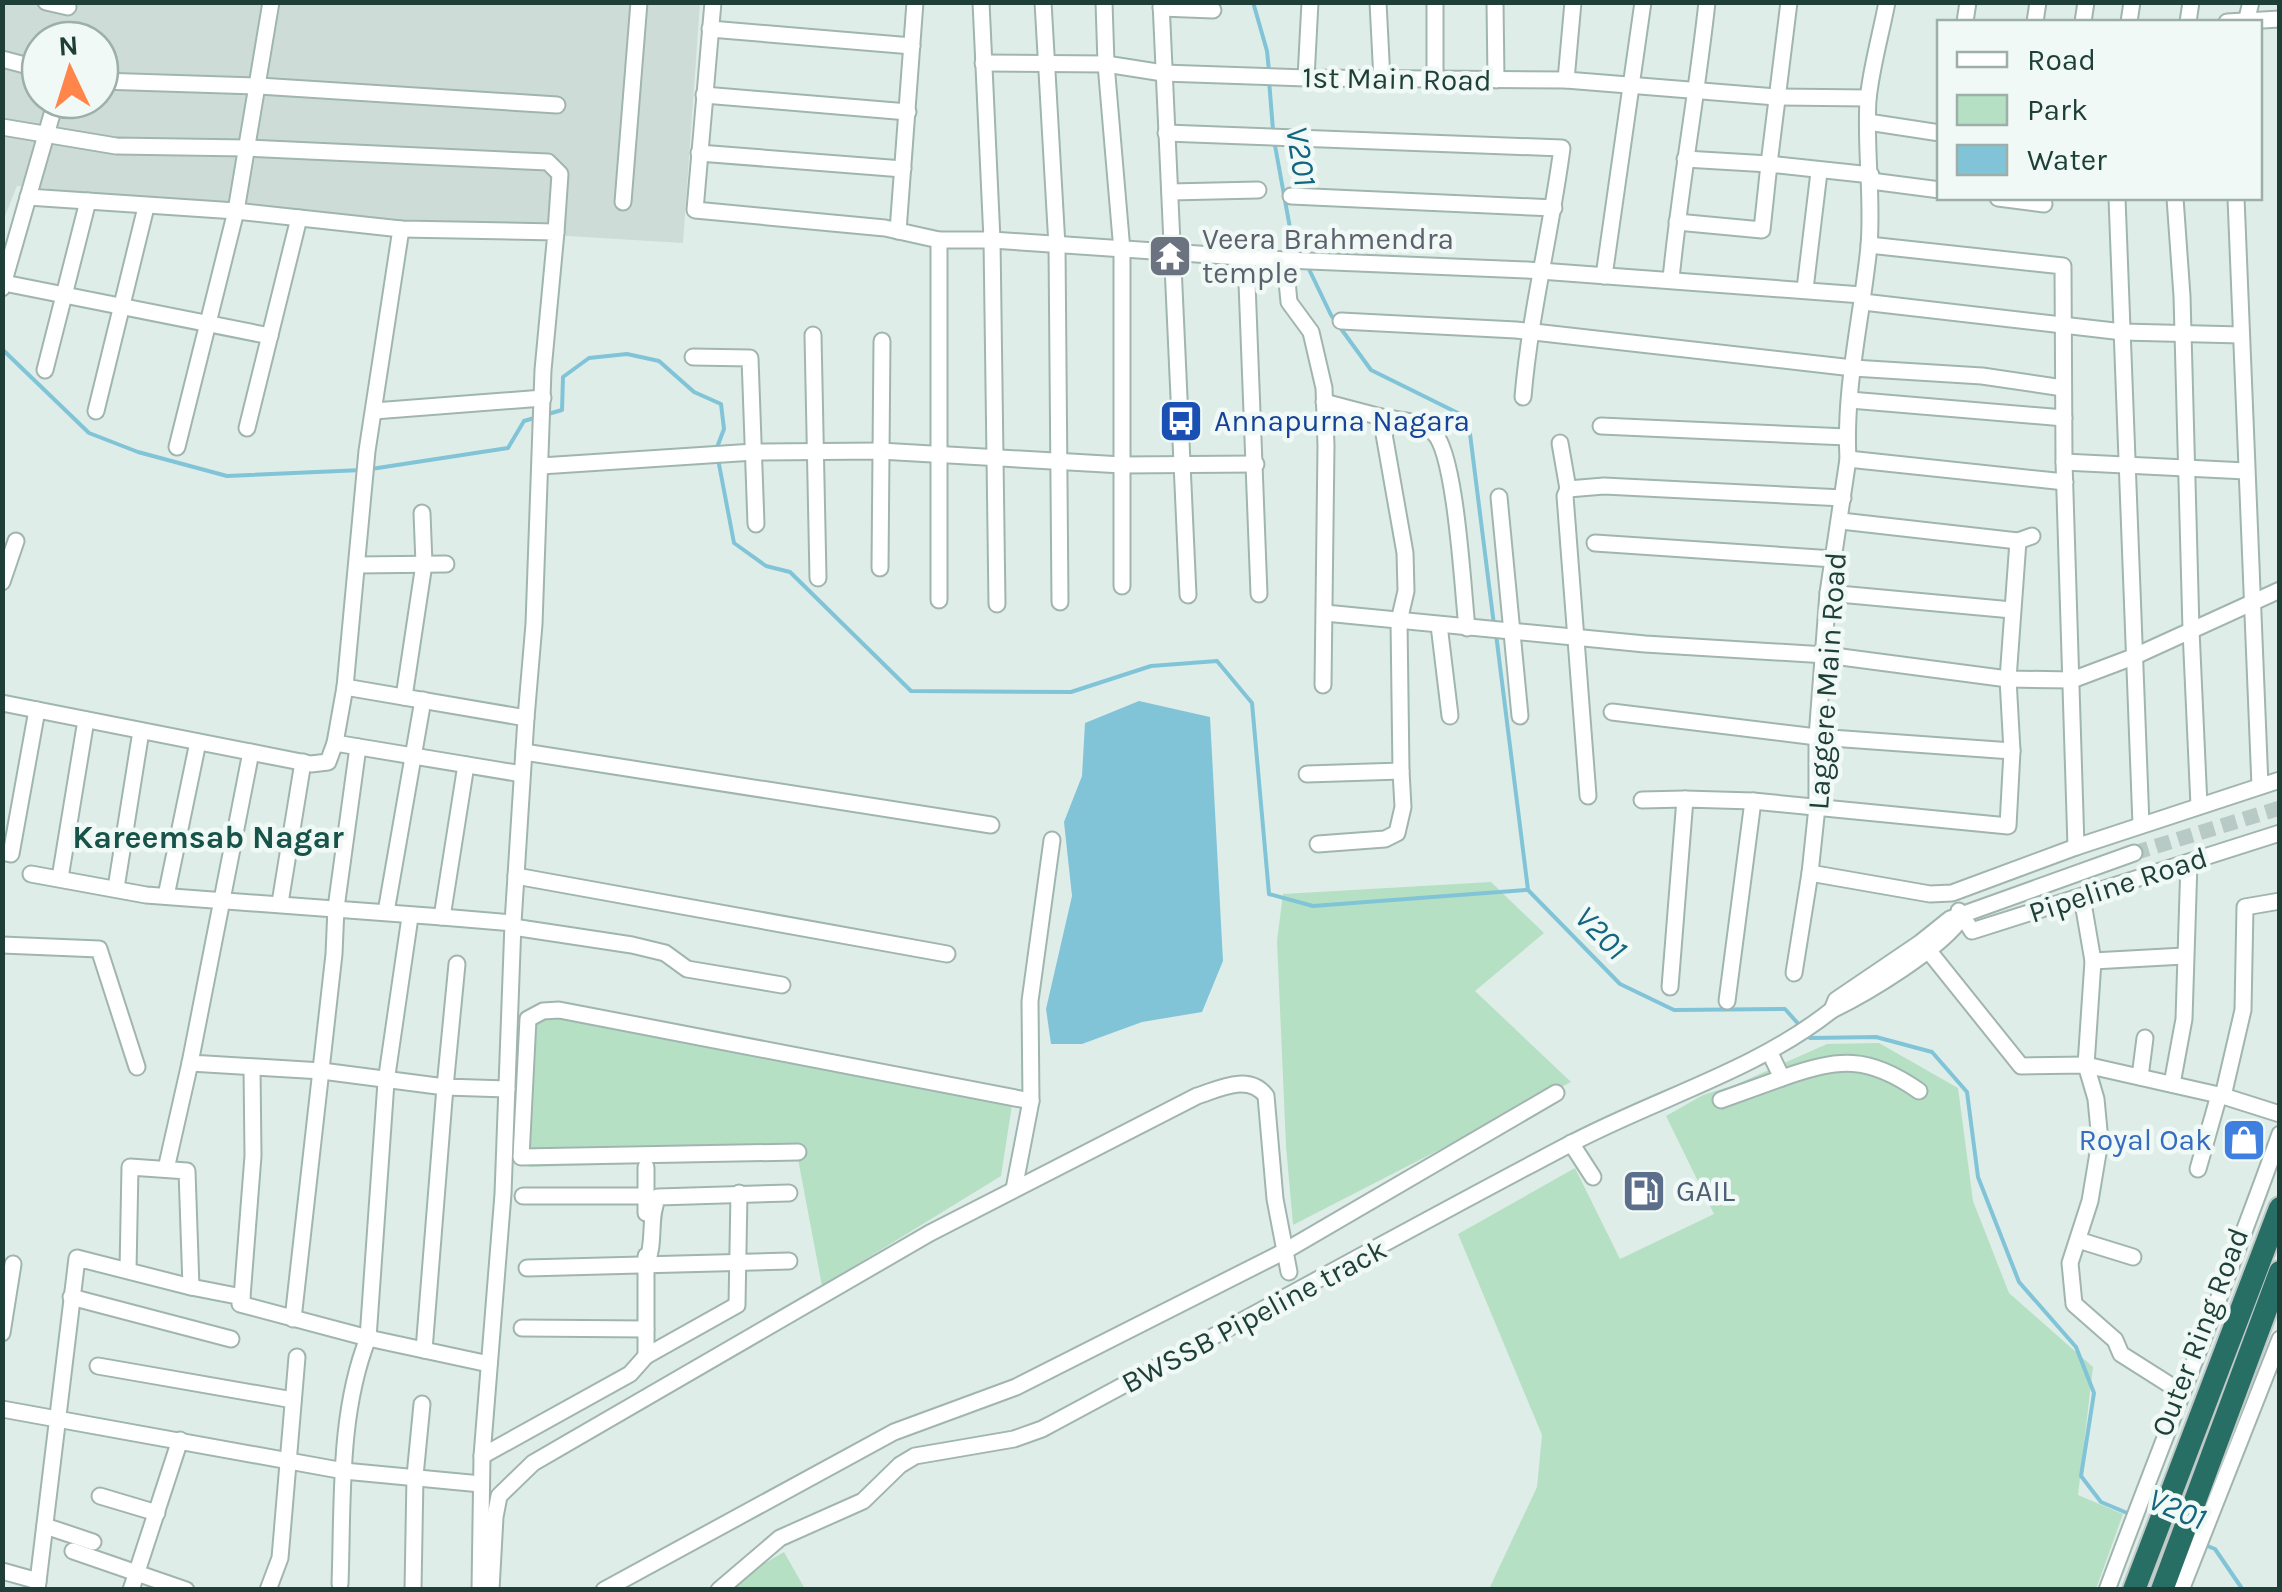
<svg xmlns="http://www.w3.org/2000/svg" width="2282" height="1592" font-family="Karla,sans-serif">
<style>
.built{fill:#cedcd7;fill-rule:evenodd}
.green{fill:#b6e0c4}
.water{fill:#81c4d8}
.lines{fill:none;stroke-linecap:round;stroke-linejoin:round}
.stream{stroke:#81c4d8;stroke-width:4}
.minor-tunnel{stroke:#b8cac5;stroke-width:15;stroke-dasharray:15 8;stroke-linecap:butt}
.minor-casing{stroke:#a1b5b0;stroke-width:19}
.highway-casing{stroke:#c0c9c7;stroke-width:26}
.minor{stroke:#fff;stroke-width:15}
.highway{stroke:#276e65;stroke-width:22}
.labels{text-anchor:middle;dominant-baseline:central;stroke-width:9;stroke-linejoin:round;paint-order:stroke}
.street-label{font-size:30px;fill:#1e3f38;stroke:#f0f9f5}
.worship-label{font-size:30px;fill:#5b616d;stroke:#f0f9f5;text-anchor:start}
.transit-label{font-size:30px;fill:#164399;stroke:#f0f9f5;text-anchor:start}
.shop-label{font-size:30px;fill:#366cbe;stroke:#f0f9f5;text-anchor:end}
.service-label{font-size:30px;fill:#4e5e75;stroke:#f0f9f5;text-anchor:start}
.water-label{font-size:32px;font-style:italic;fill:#126681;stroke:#f0f9f5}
.neighbourhood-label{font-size:32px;font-weight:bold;fill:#185349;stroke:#f0f9f5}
</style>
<rect width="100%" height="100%" fill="#dfede8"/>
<path class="built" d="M3 3H700L683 243 551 235 17 186 3 221ZM40 40H100V100H40Z"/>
<g class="green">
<path d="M1491 882 1544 933 1475 991 1571 1082 1293 1225 1286 1146 1277 941 1283 894Z"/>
<path d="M545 1015 1012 1105 1001 1176 822 1286 798 1159 529 1167 532 1024Z"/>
<path d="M1879 1043 1958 1088 1973 1201 2009 1293 2093 1367 2078 1495 2123 1514 2096 1589H1489L1537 1487 1542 1435 1458 1234 1575 1168 1620 1259 1714 1214 1666 1116 1703 1095 1735 1085 1827 1044Z"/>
<path d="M784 1552 805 1589 719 1590Z"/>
</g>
<path class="water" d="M1139 701 1210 717 1223 961 1202 1012 1142 1022 1082 1044H1051L1046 1009 1072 896 1064 822 1082 776 1085 723Z"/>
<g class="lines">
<g class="stream">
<path d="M1253 2 1267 51 1269 71"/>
<path d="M1269 80 1273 130"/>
<path d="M1274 140 1290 228 1303 256"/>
<path d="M1307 265 1331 315 1371 370 1468 418 1494 625"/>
<path d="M2 349 89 433 138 452 227 476 362 470"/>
<path d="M548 414 562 410 563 377 589 358 627 354 659 361 694 392 721 404 724 429 716 450"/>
<path d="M718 459 734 543 766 566 790 572 911 691 1071 692 1151 666 1217 661 1252 703 1269 894 1313 906 1526 890"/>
<path d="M371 469 508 448 524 421 538 417"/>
<path d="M1496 634 1528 890 1620 984 1674 1010 1785 1009 1802 1028"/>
<path d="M1808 1035 1810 1038 1876 1037 1932 1052 1967 1092 1978 1177 2019 1282 2076 1347 2094 1393 2081 1476 2101 1502 2132 1515"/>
<path d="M2205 1545 2215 1549 2243 1590"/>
</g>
<path class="minor-tunnel" d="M2134 853 2280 808"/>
<g class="minor-casing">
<g id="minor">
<path d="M46 2 68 7"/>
<path d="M713 2 695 210 885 228 939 240H992L1285 260 1527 270 1862 295"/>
<path d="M981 2 992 240 997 604"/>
<path d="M1043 2 1057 246 1060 602"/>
<path d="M1104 2 1106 64 1122 251V586"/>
<path d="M1161 2 1188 595"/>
<path d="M1378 2 1382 80"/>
<path d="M1435 2V80"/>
<path d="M1495 2 1496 80"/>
<path d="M1887 2C1881 34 1871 68 1868 100 1865 149 1873 197 1869 246 1862 317 1844 388 1848 459L1828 593 1817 737V807L1810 873 1930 894 1952 893 2076 847 2280 780"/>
<path d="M1161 8 1213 10"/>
<path d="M1965 22 1968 2"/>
<path d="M2035 22 2038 2"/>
<path d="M2083 22 2086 2"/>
<path d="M2129 22 2132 2"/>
<path d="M2188 22 2191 2"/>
<path d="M2227 22 2280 19"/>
<path d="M2246 22 2251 2"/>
<path d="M710 29 912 46"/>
<path d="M2 59 40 69"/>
<path d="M983 63 1106 64 1163 73 1306 78 1566 80 1776 97 1868 98"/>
<path d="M1306 78 1310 2"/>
<path d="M1566 80 1573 2"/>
<path d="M100 81 259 86 557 105"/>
<path d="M704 95 908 112"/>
<path d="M1868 122 1940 133"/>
<path d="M2 127 116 146 246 148 548 162 560 174 556 232"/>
<path d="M1166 133 1562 148C1551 232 1530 313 1523 397"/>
<path d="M699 153 903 169"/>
<path d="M1685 159 1769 164 1789 2"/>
<path d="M1871 181 1940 190"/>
<path d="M1170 192 1258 190"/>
<path d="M1291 196 1554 208"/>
<path d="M28 197 236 211 401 229 556 232 543 370 534 624 526 718"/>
<path d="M1998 198 2044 204"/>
<path d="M2117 198 2141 825"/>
<path d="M2175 198 2182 296 2191 630 2199 806"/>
<path d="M2236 198 2260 786"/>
<path d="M623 202 639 2"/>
<path d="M1677 222 1762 230 1769 164 1871 175"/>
<path d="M401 229 367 451 345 687 526 718 513 923 503 1194 482 1456 480 1590"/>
<path d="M898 231 915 2"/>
<path d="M939 240V600"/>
<path d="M1869 245 2063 266 2064 462 2076 847"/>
<path d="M1246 257 1259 594"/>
<path d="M1285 260 1289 302 1311 332 1324 388 1326 446 1323 685"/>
<path d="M1604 276 1643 2"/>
<path d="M1671 279C1680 186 1697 95 1707 2"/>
<path d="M4 283 270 336"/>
<path d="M2 288 56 100"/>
<path d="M1805 289 1819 172"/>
<path d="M1863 302 2123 332 2241 335"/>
<path d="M1341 321 1516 330 1853 368 1982 376 2063 388"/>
<path d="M813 335 818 578"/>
<path d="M693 357 750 358 756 524"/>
<path d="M45 370 88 201"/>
<path d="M1850 400 2064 418"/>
<path d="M96 411 146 207"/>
<path d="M374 411 543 398"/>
<path d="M1381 417C1397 420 1420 421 1433 432 1456 451 1463 593 1467 628"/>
<path d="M1601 426 1847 437"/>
<path d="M247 428 299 218"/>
<path d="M1560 443 1568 489"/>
<path d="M177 447 236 211 271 2"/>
<path d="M1848 459 2065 482"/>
<path d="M2064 462 2246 471"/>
<path d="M541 466 754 452 880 451 1122 465 1256 464"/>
<path d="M1499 497 1520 716"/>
<path d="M1841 521 2018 541 2032 536"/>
<path d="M1595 543 1834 559"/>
<path d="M357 565 446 564"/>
<path d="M880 568 882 341"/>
<path d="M2 582 16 541"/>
<path d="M1828 593 2012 610"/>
<path d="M1325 613 1645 644 1826 655 2008 679 2072 680 2133 657 2280 590"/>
<path d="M1439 625 1450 716"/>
<path d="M345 687 335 743 522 774"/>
<path d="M404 697 424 564 422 513"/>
<path d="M2 703 311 764 328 762 335 743"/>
<path d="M1612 712 1817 737 2012 751"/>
<path d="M251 752 190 1063 322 1071 445 1087 424 1350"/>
<path d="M524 752 991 825"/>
<path d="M466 765 442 917 513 923"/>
<path d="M1307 774 1401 771 1399 621 1406 591 1405 553 1381 417 1324 402"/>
<path d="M1588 796 1565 496 1568 489 1604 486 1843 498"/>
<path d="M1642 800 1685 799"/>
<path d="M1318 844 1385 839 1397 833 1403 807 1401 771"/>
<path d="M2 852 11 854 37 710"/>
<path d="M31 874 146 895 442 917"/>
<path d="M516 876 947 954"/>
<path d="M60 878 86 720"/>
<path d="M116 888 141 731"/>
<path d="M166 896 198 742"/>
<path d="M2082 897 2093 961 2086 1065 2096 1099 2100 1141 2090 1201 2070 1263 2074 1304 2115 1340 2121 1354 2181 1392"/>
<path d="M280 903 303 762"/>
<path d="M1959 911 1972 931 2280 833"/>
<path d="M386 912 423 700"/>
<path d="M1962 917C1942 948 1867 993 1832 1010L1836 1000 1920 943 1950 919 2134 853"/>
<path d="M513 927 632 945 665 953 687 969 782 985"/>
<path d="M2 945 99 949 137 1067"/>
<path d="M1928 950 2021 1066 2086 1065 2223 1096 2280 1114"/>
<path d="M2093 961 2184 956"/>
<path d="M457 964 445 1087 507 1089"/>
<path d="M1794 973 1810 873"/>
<path d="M1670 987 1685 799 1753 801 2008 826 2012 751 2008 679 2018 541"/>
<path d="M1727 1001 1753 801"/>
<path d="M1770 1053 1782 1078C1839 1058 1868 1055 1919 1091"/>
<path d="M2140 1077 2145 1038"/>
<path d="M2172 1084 2184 1019 2189 862"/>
<path d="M2223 1096 2243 1010 2245 907 2280 901"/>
<path d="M1721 1100 1782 1078"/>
<path d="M1571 1143 1593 1177"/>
<path d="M798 1152 521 1157 528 1019 543 1011 559 1010 1031 1101 1030 1001 1052 840"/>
<path d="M646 1167V1213"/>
<path d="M166 1169 190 1063"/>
<path d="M2198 1169 2219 1095"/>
<path d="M1014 1189 1031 1101"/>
<path d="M523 1196H646"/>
<path d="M2078 1240 2133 1257"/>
<path d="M646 1265C656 1243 648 1217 658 1197L789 1193"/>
<path d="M527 1268 789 1261"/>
<path d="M128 1270 130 1167 187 1171 191 1287"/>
<path d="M71 1297 231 1339"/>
<path d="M242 1297 253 1156 252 1067"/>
<path d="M293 1319 334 954 336 908 358 747"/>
<path d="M522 1328 646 1329"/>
<path d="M2 1333 13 1264"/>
<path d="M646 1356V1256"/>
<path d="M98 1366 293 1400"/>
<path d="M2 1409 344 1471 481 1484"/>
<path d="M482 1456 630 1374 646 1356 737 1305 739 1193"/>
<path d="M100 1496 157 1513"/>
<path d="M45 1526 93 1542"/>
<path d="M73 1551 186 1590"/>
<path d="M2 1571 38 1581"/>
<path d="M340 1584C343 1503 338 1414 368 1338L386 1082 410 917"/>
<path d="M37 1590 77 1258 191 1287 242 1297 240 1304 368 1338 489 1364"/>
<path d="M131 1590 180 1440"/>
<path d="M268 1590 280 1558 297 1357"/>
<path d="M413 1590 415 1476 422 1404"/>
<path d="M491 1590 495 1517 499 1496 533 1463 930 1233 1197 1096C1219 1089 1249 1073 1266 1096L1275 1199 1289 1272"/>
<path d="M604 1590 894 1432 1016 1387 1285 1251 1556 1093"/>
<path d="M719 1590 780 1538 863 1501 900 1465 915 1456 1014 1439 1042 1429C1218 1335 1393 1237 1570 1144 1657 1098 1755 1071 1832 1010"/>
<path d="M2107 1590C2164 1437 2225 1287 2280 1134"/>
<path d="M2181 1590 2280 1339"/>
</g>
</g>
<g class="highway-casing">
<g id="highway">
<path d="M2134 1590 2280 1208"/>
<path d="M2162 1590 2280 1272"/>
</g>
</g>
<use href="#minor" class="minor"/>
<use href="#highway" class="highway"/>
</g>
<defs>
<g id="temple-square" transform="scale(2.25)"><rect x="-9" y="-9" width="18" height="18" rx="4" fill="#6b7280" stroke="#f0f9f5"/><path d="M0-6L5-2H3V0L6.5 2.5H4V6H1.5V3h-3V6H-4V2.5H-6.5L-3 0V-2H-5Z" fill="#fff"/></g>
<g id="bus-square" transform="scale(2.25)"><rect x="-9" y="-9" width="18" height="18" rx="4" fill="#1a4fb4" stroke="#f0f9f5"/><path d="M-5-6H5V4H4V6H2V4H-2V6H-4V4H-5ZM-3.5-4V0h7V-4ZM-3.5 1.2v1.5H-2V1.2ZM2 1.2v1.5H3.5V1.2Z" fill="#fff"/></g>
<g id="shop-square" transform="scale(2.25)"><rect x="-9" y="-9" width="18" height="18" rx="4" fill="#3f7fe0" stroke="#f0f9f5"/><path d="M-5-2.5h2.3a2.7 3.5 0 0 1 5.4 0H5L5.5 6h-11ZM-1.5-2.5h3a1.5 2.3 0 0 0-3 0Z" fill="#fff"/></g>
<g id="fuel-square" transform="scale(2.25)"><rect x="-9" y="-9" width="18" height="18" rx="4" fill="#5c6f8a" stroke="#f0f9f5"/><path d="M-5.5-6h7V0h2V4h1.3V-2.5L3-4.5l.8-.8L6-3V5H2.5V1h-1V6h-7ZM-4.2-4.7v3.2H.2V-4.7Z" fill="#fff"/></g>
</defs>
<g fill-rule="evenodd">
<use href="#temple-square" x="1170" y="256"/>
<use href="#bus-square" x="1181" y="421"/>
<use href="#shop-square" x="2244" y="1140"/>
<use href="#fuel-square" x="1644" y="1191"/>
</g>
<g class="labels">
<g class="street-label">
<text transform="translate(1397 79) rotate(1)">1st Main Road</text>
<text transform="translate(1827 681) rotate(-86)">Laggere Main Road</text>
<text transform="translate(2118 885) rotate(-18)">Pipeline Road</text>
<text transform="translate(1254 1316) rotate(-28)">BWSSB Pipeline track</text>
<text transform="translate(2200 1332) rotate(-69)">Outer Ring Road</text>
</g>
<g class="worship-label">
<text x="1202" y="239">Veera Brahmendra<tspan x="1202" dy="34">temple</tspan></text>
</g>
<g class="transit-label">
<text x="1214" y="421">Annapurna Nagara</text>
</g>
<g class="shop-label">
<text x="2212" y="1140">Royal Oak</text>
</g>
<g class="service-label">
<text x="1676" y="1191">GAIL</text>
</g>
<g class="water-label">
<text transform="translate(1301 156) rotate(81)">V201</text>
<text transform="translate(1601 933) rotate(46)">V201</text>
<text transform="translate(2177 1509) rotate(23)">V201</text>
</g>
<g class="neighbourhood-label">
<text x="208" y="837">Kareemsab Nagar</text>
</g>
</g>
<rect width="2282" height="1592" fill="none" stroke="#1e3f38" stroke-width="10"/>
<rect x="1937" y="20" width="325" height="180" fill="#f0f9f5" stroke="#9cafa9" stroke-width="2.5"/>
<rect x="1957" y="52" width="50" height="15" fill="#ffffff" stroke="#9cafa9" stroke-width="2.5"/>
<text x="2027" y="70" font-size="30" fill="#1e3f38">Road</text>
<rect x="1957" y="95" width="50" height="30" fill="#b6e0c4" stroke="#9cafa9" stroke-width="2.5"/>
<text x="2027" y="120" font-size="30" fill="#1e3f38">Park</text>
<rect x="1957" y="145" width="50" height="30" fill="#81c4d8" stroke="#9cafa9" stroke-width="2.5"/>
<text x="2027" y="170" font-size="30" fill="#1e3f38">Water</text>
<g transform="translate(70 70) rotate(356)"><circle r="48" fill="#f0f9f5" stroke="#9cafa9" stroke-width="2.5"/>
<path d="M0-8L18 38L0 25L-18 38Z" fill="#ff854b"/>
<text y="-15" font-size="28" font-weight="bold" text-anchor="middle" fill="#1e3f38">N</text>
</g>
</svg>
